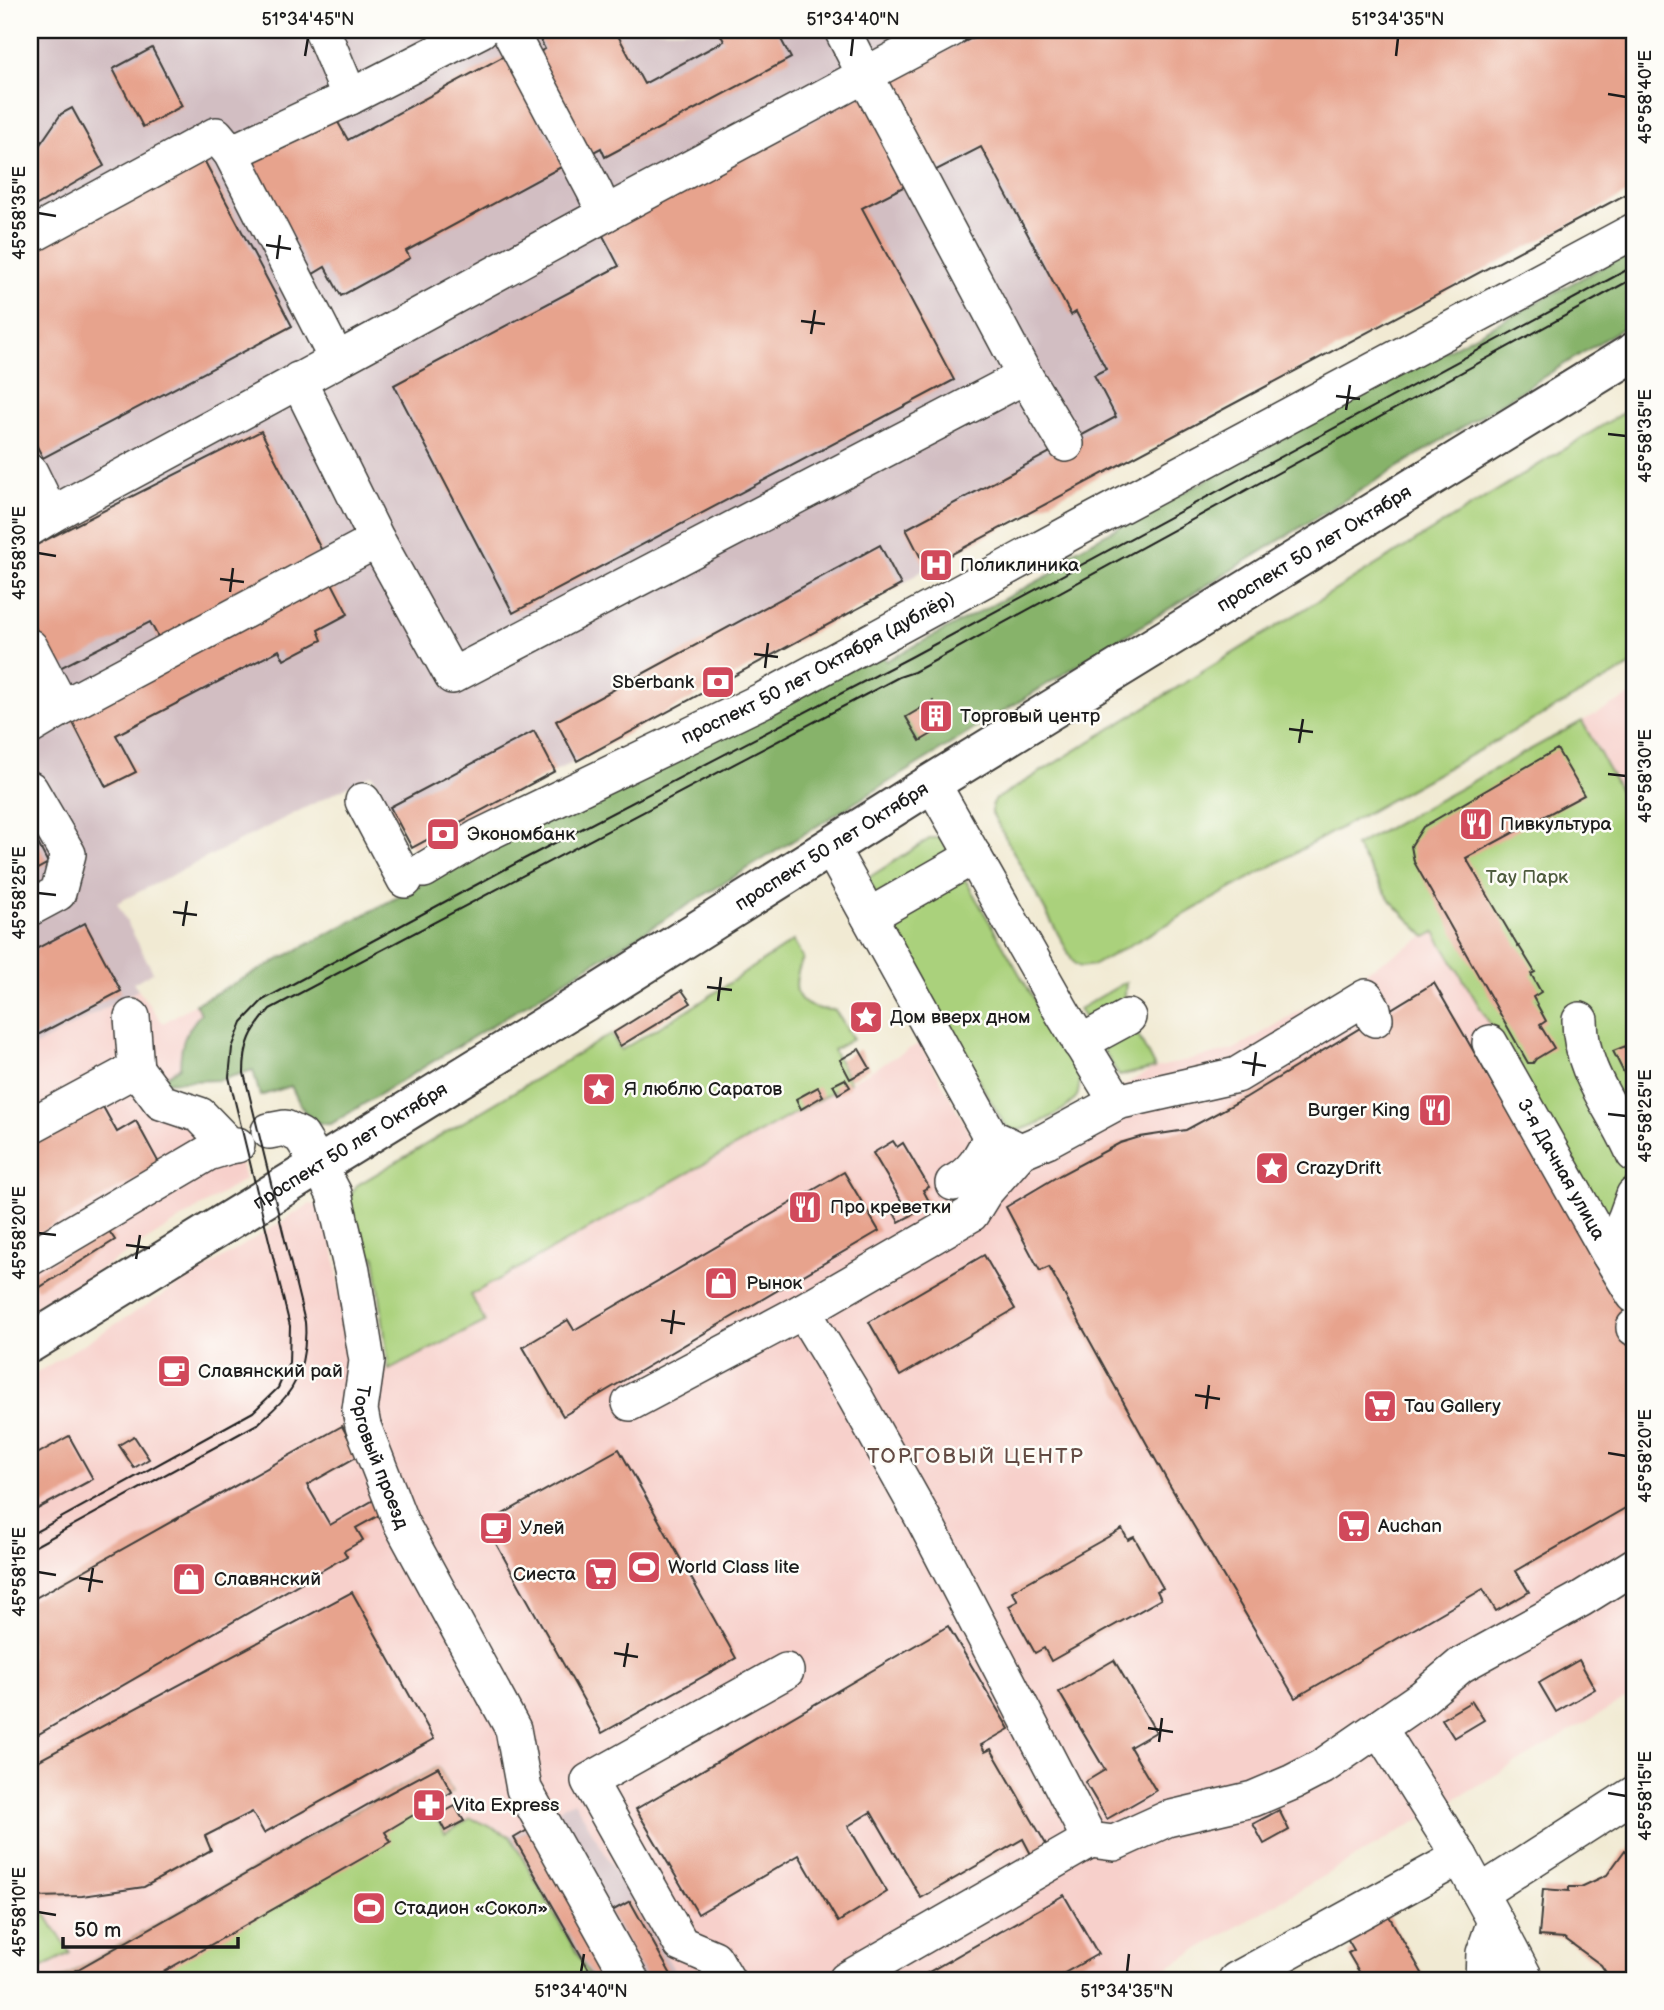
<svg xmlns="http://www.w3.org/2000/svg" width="1664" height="2010" font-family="'Balsamiq Sans',sans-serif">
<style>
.built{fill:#f7d0cb}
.industrial{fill:#d2bec2}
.green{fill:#aad17b;stroke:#63764c;stroke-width:2}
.forest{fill:#87b36b;stroke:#526844;stroke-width:2}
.building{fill:#e7a38d}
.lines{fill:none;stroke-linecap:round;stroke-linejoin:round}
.minor-casing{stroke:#3c3b37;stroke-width:38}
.major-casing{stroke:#3c3b37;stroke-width:42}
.minor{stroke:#fff;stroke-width:35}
.major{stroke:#fff;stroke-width:38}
.tram{stroke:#1c1c1c;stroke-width:2}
.ticks{fill:none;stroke:#1c1c1c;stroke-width:2.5}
.labels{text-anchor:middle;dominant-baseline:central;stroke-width:5;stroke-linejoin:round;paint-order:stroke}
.street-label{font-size:19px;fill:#1c1c1c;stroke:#fdfcf7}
.poi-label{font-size:19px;fill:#1c1c1c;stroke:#fdfcf7;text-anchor:start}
.park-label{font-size:19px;fill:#4e5b3d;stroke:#fdfcf7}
.neighbourhood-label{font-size:21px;letter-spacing:2px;fill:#634b44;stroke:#fdfcf7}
.neatline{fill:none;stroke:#1c1c1c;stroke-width:2.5}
.ticks-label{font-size:18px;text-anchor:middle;fill:#1c1c1c}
</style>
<rect width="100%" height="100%" fill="#fdfcf7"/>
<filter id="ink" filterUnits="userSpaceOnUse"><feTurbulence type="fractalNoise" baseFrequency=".0143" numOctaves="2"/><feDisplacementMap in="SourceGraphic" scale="14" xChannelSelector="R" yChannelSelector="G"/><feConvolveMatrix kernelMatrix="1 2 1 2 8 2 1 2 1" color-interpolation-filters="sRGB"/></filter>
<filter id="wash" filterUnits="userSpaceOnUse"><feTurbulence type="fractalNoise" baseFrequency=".00686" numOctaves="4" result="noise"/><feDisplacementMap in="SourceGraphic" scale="28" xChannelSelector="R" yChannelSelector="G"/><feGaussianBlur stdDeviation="1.57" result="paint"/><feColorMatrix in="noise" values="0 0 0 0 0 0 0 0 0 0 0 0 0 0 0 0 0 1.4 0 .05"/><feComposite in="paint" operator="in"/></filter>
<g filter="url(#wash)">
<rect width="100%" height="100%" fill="#f1ead3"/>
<g class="built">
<path d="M1634 694V816L1582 721Z"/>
<path d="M1434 931 1634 1266V1694L1146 1980H680L574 1802 510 1836 471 1818 445 1833 369 1804 59 1980H30V1377L310 1204 319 1206 329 1215 351 1368 389 1370 484 1322 470 1295 920 1043 985 1160 1155 1068 1232 1050 1242 1045Z"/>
<path d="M138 990 163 1023 195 1004 201 1013 190 1027 181 1045 180 1067 158 1081 233 1133 245 1179 30 1314V1049Z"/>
</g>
<g class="industrial">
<path d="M30 30H1634V190L1071 490 1051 452 906 529 926 568 901 585 880 546 556 721 577 761 555 771 533 732 390 807 372 774 117 903 153 972 133 983 138 990 30 1049Z"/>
<path d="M574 1801 680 1980H592L510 1836Z"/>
</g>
<g class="green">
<path d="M1634 406V664L1094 965 1080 967 1074 963 992 813V806L995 800Z"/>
<path d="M1582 721 1634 816V1266L1435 932 1426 937 1391 901 1355 846Z"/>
<path d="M931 838H941L947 847 946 855 876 895 868 878Z"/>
<path d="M959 877 966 881 1080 1079C1079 1084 1079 1092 1077 1096 1067 1112 1030 1129 1013 1131L1004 1124 895 935 892 921Z"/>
<path d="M793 941 803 958C788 992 797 1010 835 1010L853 1039 833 1050 850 1082 471 1295 485 1322 389 1370 375 1256 367 1258 348 1205 350 1195 356 1186 611 1034 621 1050 696 1005Z"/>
<path d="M1126 982 1124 1008 1155 1068 1119 1076 1079 1009Z"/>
<path d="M438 1767 452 1792 430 1806 445 1833 471 1818 510 1836 592 1980H59L369 1804Z"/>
<path d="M30 1911H44L70 1953 30 1974Z"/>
</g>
<path class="forest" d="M1634 250V321L923 761 331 1124C306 1126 301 1105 291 1086L260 1096 253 1070 220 1080 157 1082 180 1067C181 1041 184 1034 201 1013L195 1004 430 880 878 650 886 661 1055 572 1061 558Z"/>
<g id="blocks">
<g class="building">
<path d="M535 30H615L644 84 724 41 718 30H776L791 58 605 157 601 148 586 156 532 56 545 49Z"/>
<path d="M987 30H1627L1634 44V190L926 568 906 529 1116 417 1094 375 1106 369 1076 312 1071 315 981 147 862 208 954 380 513 613 394 385 619 266 601 232Z"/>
<path d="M152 48 182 106 143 127 113 69Z"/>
<path d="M504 56 563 166 406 251 410 258 341 296 325 267 313 274 252 161 335 117 348 140Z"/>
<path d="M72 108 104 166 30 209V159L61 114Z"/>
<path d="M203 158 292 326 43 458 30 433V249Z"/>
<path d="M261 431 322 551 162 644 150 622 56 670 30 617V548Z"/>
<path d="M880 545 901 585 577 761 556 721Z"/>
<path d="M331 581 348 614 318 630 322 640 284 660 279 650 116 735 136 772 106 787 70 717Z"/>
<path d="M933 701 947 725 920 741 906 717Z"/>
<path d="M534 731 555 771 412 848 390 807Z"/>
<path d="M1557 749 1584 795 1466 858 1518 947 1519 946 1535 972 1531 974 1541 992 1533 997 1546 1021 1540 1025 1554 1048 1536 1059 1533 1063H1528L1414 862 1411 846 1423 827Z"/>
<path d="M30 828 48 863 30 873Z"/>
<path d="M85 923 121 991 30 1039V952Z"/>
<path d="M1434 983 1634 1328V1503L1516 1571 1529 1592 1496 1611 1483 1589 1295 1698 1169 1484 1049 1267 1040 1271 1006 1207 1060 1175 1120 1143 1140 1137 1186 1130 1245 1098Z"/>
<path d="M682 990 691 1003 620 1046 613 1033Z"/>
<path d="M1628 1045 1634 1063V1084L1626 1077 1613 1051Z"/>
<path d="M859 1049 870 1068 850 1079 840 1060Z"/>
<path d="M845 1079 850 1087 838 1094 833 1085Z"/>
<path d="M818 1087 823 1096 801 1109 796 1099Z"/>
<path d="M102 1105 117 1132 136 1121 160 1165 30 1238V1146Z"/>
<path d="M893 1141 897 1147 903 1143 929 1187 923 1190 931 1205 899 1222 891 1208 902 1202 873 1153Z"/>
<path d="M844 1172 879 1231 563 1416 523 1347 568 1320 574 1330Z"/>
<path d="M107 1228 115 1240 37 1289 30 1276Z"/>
<path d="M984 1255 1015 1309 900 1376 869 1322Z"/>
<path d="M342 1426 358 1456 307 1485 330 1525 374 1500 381 1514 356 1528 363 1540 344 1551 347 1556 30 1739V1601Z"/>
<path d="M69 1436 93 1479 30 1513V1458Z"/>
<path d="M134 1436 149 1459 134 1468 119 1445Z"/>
<path d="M619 1449 736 1658 602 1733 485 1524Z"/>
<path d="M1122 1529 1128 1540 1134 1537 1163 1588 1157 1591 1161 1599 1051 1661 1044 1648 1035 1653 1009 1606 1018 1601 1012 1591Z"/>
<path d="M352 1592 434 1739 264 1833 252 1812 205 1836 211 1850 144 1887 82 1896 33 1897 30 1891V1765Z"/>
<path d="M948 1626 1009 1729 981 1745 985 1752 991 1749 1050 1851 1034 1860 1023 1839 921 1898 871 1812 848 1826 887 1892 838 1922 799 1855 698 1914 636 1809Z"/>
<path d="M1114 1660 1156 1732 1130 1747 1156 1791 1107 1819 1085 1782 1105 1770 1059 1692Z"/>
<path d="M1579 1660 1595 1689 1556 1712 1539 1683Z"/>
<path d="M1472 1701 1484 1720 1454 1738 1442 1719Z"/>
<path d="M438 1767 452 1792 385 1832 391 1842 149 1980H59L369 1804Z"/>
<path d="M455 1806 464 1821 445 1831 437 1816Z"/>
<path d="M1279 1810 1289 1830 1264 1844 1253 1824Z"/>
<path d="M538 1824 624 1980H595L514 1838Z"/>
<path d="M1634 1842V1980H1611L1601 1965 1564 1938 1539 1936 1543 1889 1569 1891V1887H1581L1607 1875 1625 1850 1627 1852Z"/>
<path d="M1064 1895 1098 1954 1052 1980H915Z"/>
<path d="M630 1901 674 1980H648L610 1912Z"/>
<path d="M1382 1904 1426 1980H1364L1348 1953 1354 1950 1344 1933Z"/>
</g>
</g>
</g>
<g filter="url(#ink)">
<use href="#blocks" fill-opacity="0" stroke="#3c3b37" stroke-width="2"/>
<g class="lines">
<g class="minor-casing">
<g id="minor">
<path d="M322 30 350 97"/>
<path d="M231 153 350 97 481 30"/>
<path d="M605 214 865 75 842 30"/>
<path d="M30 236 216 135 231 153 337 360 51 515"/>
<path d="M337 360 605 214 594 190 509 30"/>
<path d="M1025 376 1066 444"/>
<path d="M298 380 377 540 452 676 1025 376 865 75 950 30"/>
<path d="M30 472 51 515 30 528"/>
<path d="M30 647 62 708 377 540"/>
<path d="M30 727 62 708"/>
<path d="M932 783 1062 1012 1117 1102"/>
<path d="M30 789 68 854 58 893 30 908"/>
<path d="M363 801 405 880"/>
<path d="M831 848 991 1137 1021 1151"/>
<path id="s1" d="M424 870 479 837 763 700 1077 529 1634 231"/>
<path d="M869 916 974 856"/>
<path d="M132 1017 136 1069"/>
<path d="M1580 1020C1580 1072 1615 1109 1634 1154"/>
<path d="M1080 1043 1128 1017"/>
<path id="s2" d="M1490 1043 1609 1254 1634 1295"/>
<path d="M30 1126 136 1069 161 1102 200 1115 230 1146 237 1145"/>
<path id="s3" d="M269 1131 285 1128 301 1136 319 1165 334 1194 352 1270 367 1361 360 1410 363 1426 401 1523 513 1729 524 1789 631 1980"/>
<path d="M953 1183C973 1173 981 1157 991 1137"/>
<path d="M1609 1254 1626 1217 1634 1195"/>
<path d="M30 1258 208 1153 230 1146"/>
<path d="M803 1311 971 1214 984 1193 1021 1151 1047 1140 1117 1102 1237 1075 1366 997 1373 1009 1375 1019"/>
<path d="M1634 1328V1327"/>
<path d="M630 1403 803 1311 855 1397 925 1522 1090 1840 1114 1843 1167 1819 1253 1799 1293 1782 1322 1767 1422 1698 1461 1665 1581 1599 1634 1566"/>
<path d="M1379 1728 1460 1857 1495 1921 1484 1953 1483 1980"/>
<path d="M1480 1893 1634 1794"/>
<path d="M1495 1921 1526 1980"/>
<path d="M727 1980 714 1958 681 1944 589 1781 786 1671"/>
<path d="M846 1980 1090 1840"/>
<path d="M1236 1980 1460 1857"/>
</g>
</g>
<g class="major-casing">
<g id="major">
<path id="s4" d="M30 1343 605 989 932 783 1634 352"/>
</g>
</g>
<use href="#minor" class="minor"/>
<use href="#major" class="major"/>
<g class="tram">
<path d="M30 1535 253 1412 278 1388 289 1363 290 1326 229 1077 232 1048 242 1022 263 1000 524 859 911 657 1634 266"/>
<path d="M30 1549 259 1423C268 1414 278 1406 286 1396 302 1377 307 1346 305 1322L244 1073C244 1043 251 1031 270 1009L899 677 914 672 1634 278"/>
</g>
</g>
</g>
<path class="ticks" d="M305 56 308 38M851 56 853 38M1396 56 1398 38M1608 94 1626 97M38 213 56 216M266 245 291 249M277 259 280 235M801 321 825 324M811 334 815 310M1336 396 1360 399M1346 410 1350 385M1608 434 1626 436M38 553 56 556M220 579 244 582M230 592 233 568M754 654 778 657M765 668 768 643M1289 729 1313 732M1299 743 1303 719M1608 774 1626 776M38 893 56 895M173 912 197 915M183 926 187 901M707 987 732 990M718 1001 721 977M1242 1062 1266 1066M1253 1076 1256 1052M1608 1114 1626 1116M38 1233 56 1235M126 1245 150 1248M136 1259 140 1235M661 1320 685 1324M671 1334 674 1310M1195 1395 1220 1399M1206 1409 1209 1385M1608 1453 1626 1456M38 1572 56 1575M79 1578 103 1582M89 1592 93 1568M614 1653 638 1657M624 1667 628 1643M1148 1728 1173 1732M1159 1742 1162 1718M1608 1793 1626 1796M38 1912 56 1915M581 1972 584 1954M1127 1972 1129 1954"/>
<defs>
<g id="hospital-square" transform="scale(1.75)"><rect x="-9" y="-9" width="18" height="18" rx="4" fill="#d1495b" stroke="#fdfcf7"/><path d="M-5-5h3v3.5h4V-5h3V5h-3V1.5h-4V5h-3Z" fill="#fff"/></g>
<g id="bank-square" transform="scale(1.75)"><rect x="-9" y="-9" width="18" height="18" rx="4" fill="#d1495b" stroke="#fdfcf7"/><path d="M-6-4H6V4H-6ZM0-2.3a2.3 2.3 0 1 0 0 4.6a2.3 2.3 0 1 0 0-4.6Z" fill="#fff"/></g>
<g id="building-square" transform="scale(1.75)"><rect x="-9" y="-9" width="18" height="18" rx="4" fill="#d1495b" stroke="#fdfcf7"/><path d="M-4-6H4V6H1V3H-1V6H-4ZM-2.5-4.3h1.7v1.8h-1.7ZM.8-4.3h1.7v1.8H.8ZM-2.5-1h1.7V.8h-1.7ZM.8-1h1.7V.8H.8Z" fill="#fff"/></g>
<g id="restaurant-square" transform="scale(1.75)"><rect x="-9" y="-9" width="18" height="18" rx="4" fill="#d1495b" stroke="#fdfcf7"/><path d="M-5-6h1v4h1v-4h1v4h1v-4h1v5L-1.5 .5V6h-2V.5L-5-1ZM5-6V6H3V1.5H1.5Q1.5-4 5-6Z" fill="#fff"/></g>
<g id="sight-square" transform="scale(1.75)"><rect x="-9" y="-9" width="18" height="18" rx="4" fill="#d1495b" stroke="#fdfcf7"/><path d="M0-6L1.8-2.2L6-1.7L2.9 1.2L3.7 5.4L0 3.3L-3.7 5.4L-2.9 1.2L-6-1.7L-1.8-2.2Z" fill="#fff"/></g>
<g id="shop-square" transform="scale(1.75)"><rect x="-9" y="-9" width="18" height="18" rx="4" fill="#d1495b" stroke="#fdfcf7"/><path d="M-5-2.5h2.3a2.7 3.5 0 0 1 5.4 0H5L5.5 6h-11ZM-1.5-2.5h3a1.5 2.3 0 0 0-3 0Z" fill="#fff"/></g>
<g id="cafe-square" transform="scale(1.75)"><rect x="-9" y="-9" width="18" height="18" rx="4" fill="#d1495b" stroke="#fdfcf7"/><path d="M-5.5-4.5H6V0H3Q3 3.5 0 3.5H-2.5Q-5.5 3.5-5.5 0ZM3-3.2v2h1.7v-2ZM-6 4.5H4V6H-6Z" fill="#fff"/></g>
<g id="supermarket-square" transform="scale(1.75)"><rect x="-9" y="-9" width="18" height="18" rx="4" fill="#d1495b" stroke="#fdfcf7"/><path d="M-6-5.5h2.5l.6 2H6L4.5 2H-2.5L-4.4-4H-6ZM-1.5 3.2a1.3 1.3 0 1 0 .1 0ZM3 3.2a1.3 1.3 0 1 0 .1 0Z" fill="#fff"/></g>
<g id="stadium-square" transform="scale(1.75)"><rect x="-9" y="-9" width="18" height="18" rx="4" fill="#d1495b" stroke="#fdfcf7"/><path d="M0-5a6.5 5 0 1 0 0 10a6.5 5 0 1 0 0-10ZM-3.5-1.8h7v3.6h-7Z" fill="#fff"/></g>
<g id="pharmacy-square" transform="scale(1.75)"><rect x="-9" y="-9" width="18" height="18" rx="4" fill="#d1495b" stroke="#fdfcf7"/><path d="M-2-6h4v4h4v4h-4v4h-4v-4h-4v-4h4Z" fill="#fff"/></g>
</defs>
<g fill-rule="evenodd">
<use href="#hospital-square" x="936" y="565"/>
<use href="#bank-square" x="718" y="682"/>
<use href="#building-square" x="936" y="716"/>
<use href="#restaurant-square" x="1476" y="824"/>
<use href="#bank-square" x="443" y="834"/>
<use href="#sight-square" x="866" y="1017"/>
<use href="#sight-square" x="599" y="1089"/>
<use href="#restaurant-square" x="1435" y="1110"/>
<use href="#sight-square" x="1272" y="1168"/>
<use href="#restaurant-square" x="805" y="1207"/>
<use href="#shop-square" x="721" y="1283"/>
<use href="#cafe-square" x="174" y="1371"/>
<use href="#supermarket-square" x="1380" y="1406"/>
<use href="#supermarket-square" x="1354" y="1526"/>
<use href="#cafe-square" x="496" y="1528"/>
<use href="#stadium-square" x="644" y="1567"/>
<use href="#supermarket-square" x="601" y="1574"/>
<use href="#shop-square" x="189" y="1579"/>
<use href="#pharmacy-square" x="429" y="1805"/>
<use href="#stadium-square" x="369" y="1908"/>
</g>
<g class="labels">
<g class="street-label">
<text stroke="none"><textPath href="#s4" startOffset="1510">проспект 50 лет Октября</textPath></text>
<text stroke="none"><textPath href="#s1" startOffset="443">проспект 50 лет Октября (дублёр)</textPath></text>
<text stroke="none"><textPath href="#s4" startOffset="943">проспект 50 лет Октября</textPath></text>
<text stroke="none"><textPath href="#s4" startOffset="376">проспект 50 лет Октября</textPath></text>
<text stroke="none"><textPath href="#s2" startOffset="145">3-я Дачная улица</textPath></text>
<text stroke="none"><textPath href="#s3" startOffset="371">Торговый проезд</textPath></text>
</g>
<g class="poi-label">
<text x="960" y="565">Поликлиника</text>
<text x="694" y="682" text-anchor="end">Sberbank</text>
<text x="960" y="716">Торговый центр</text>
<text x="1500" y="824">Пивкультура</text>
<text x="467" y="834">Экономбанк</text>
<text x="890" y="1017">Дом вверх дном</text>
<text x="624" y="1089">Я люблю Саратов</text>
<text x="1410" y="1110" text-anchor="end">Burger King</text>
<text x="1296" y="1168">CrazyDrift</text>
<text x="830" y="1207">Про креветки</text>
<text x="746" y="1283">Рынок</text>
<text x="198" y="1371">Славянский рай</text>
<text x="1404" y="1406">Tau Gallery</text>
<text x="1378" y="1526">Auchan</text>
<text x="520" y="1528">Улей</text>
<text x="668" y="1567">World Class lite</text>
<text x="576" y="1574" text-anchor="end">Сиеста</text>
<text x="214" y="1579">Славянский</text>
<text x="453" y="1805">Vita Express</text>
<text x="394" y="1908">Стадион «Сокол»</text>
</g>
<g class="park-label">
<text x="1527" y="877">Тау Парк</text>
</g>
<g class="neighbourhood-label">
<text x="976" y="1456">ТОРГОВЫЙ ЦЕНТР</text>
</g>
</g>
<rect width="1664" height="2010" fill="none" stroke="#fdfcf7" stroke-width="77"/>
<path d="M63 1937v10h175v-10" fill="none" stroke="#1c1c1c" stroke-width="3.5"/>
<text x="74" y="1937" font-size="21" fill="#1c1c1c" stroke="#fdfcf7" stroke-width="5" paint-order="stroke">50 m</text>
<rect x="38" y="38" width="1588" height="1934" class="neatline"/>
<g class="ticks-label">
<text x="308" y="25">51°34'45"N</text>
<text x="853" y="25">51°34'40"N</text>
<text x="1398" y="25">51°34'35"N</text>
<text transform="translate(1645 97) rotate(-90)" y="6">45°58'40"E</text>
<text transform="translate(19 213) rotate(-90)" y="6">45°58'35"E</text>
<text transform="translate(1645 436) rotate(-90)" y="6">45°58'35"E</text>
<text transform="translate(19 553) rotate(-90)" y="6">45°58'30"E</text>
<text transform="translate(1645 776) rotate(-90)" y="6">45°58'30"E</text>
<text transform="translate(19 893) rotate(-90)" y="6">45°58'25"E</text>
<text transform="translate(1645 1116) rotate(-90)" y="6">45°58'25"E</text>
<text transform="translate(19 1233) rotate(-90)" y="6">45°58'20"E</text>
<text transform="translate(1645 1456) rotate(-90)" y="6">45°58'20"E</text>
<text transform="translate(19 1572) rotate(-90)" y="6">45°58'15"E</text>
<text transform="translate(1645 1796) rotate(-90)" y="6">45°58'15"E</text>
<text transform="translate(19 1912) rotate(-90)" y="6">45°58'10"E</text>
<text x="581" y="1997">51°34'40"N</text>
<text x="1127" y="1997">51°34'35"N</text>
</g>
</svg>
